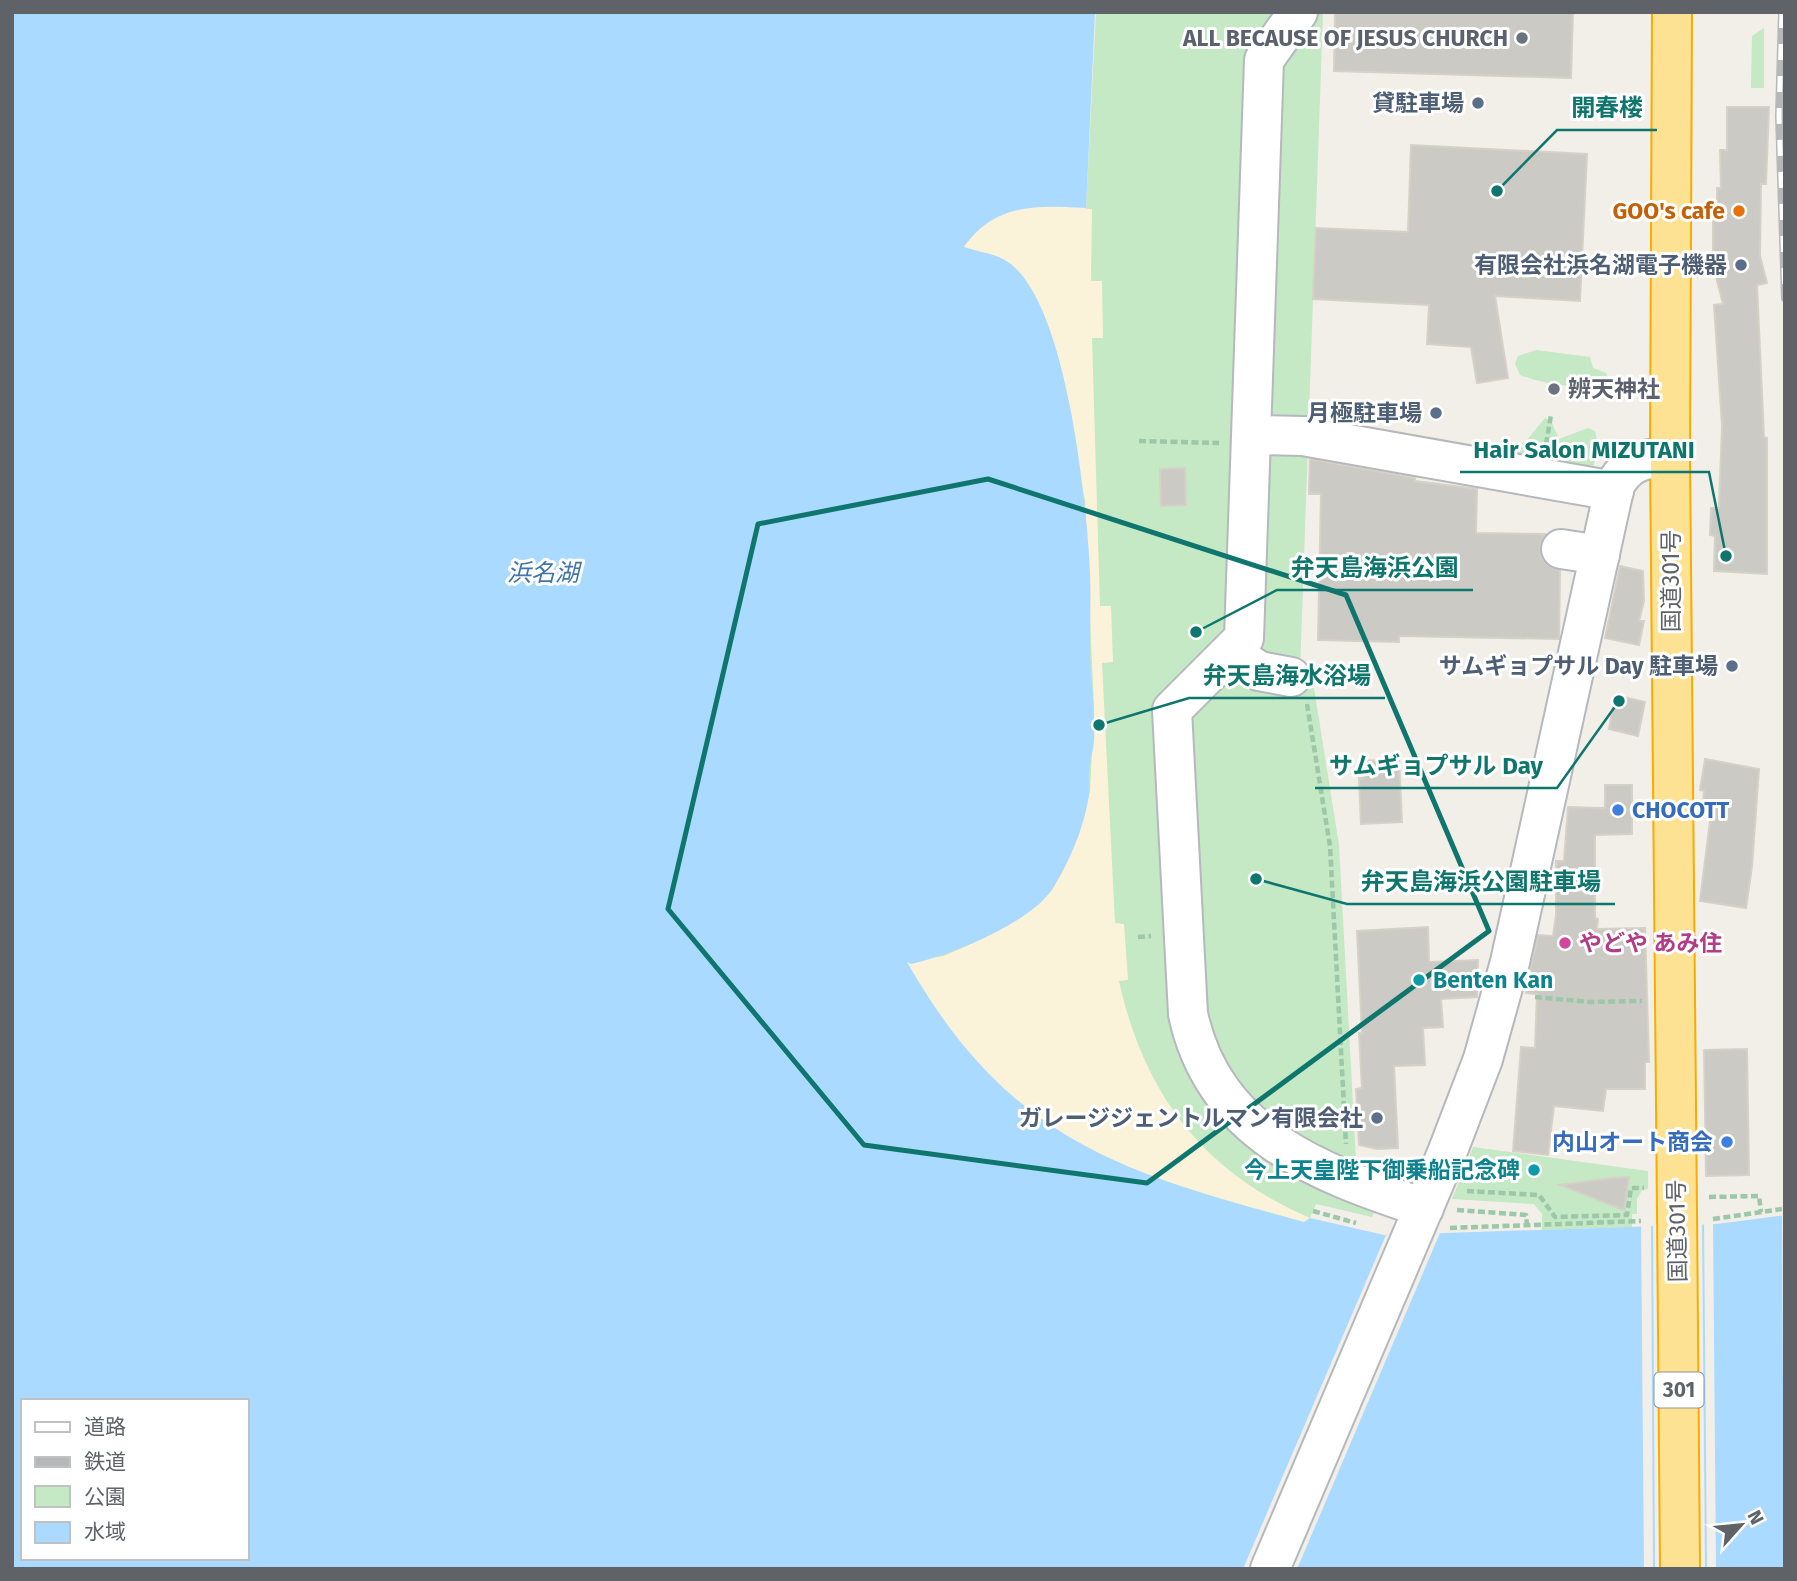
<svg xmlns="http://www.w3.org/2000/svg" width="1797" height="1581" font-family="'Fira Sans','Noto Sans JP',sans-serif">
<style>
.green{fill:#c5e8c5}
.sand{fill:#fbf3d9}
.water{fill:#aadaff;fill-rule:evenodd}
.pier{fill:#f1efe8}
.building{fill:#cccac5;stroke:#d6d1c6;stroke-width:2}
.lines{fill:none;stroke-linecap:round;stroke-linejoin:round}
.minor-casing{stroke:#b5b8bc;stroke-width:42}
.highway-casing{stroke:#f9ab00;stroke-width:42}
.path{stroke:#9cc7a9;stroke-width:4.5;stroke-dasharray:7 3.5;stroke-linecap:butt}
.minor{stroke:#fff;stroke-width:38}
.highway{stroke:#fde293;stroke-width:38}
.rail-casing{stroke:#b6b7b8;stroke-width:8}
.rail{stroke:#fff;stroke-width:5;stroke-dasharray:16;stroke-linecap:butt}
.highway-bridge-casing{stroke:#f9ab00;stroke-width:42;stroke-linecap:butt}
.highway-bridge{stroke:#fde293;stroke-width:38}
.marked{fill:none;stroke:#0f766e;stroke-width:5;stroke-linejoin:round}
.worship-dot{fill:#6b7280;stroke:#fff;stroke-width:2.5}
.service-dot{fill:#5c6f8a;stroke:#fff;stroke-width:2.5}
.food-dot{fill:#e8710a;stroke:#fff;stroke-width:2.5}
.shop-dot{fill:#3f7fe0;stroke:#fff;stroke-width:2.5}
.hotel-dot{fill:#d1479c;stroke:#fff;stroke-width:2.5}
.culture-dot{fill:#0f9aa8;stroke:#fff;stroke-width:2.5}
.labels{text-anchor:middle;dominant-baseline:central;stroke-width:6;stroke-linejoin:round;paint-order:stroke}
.shield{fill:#fff;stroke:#8f9295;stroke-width:2}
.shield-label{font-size:21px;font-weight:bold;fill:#5f6368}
.worship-label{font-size:23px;font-weight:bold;fill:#5b616d;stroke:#fff;text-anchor:end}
.service-label{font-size:23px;font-weight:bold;fill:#4e5e75;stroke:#fff;text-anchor:end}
.food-label{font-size:23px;font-weight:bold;fill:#c56008;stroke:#fff;text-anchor:end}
.street-label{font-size:23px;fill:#5f6368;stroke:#fff}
.shop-label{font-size:23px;font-weight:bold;fill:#366cbe;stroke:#fff;text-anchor:start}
.hotel-label{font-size:23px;font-weight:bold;fill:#b23c85;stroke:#fff;text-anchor:start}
.culture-label{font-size:23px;font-weight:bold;fill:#0d838f;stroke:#fff;text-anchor:start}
.water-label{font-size:24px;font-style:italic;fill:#4174aa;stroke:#fff}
.leader{fill:none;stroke:#0f766e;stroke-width:2.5}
.callout-dot{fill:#0f766e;stroke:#fff;stroke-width:2.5}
.callout-label{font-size:24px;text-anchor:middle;font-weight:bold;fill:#0f766e;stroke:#fff;stroke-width:6;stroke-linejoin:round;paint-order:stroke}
</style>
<rect width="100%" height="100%" fill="#f1efe8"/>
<g class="green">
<path d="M1096 12H1323L1300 673 1314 688 1339 845 1356 1160 1393 1167 1372 1217 1316 1204 1310 1218 1304 1222 1191 1192 912 964 1086 208Z"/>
<path d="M1764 28V88H1751L1752 36Z"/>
<path d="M1536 350 1590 357 1593 368 1606 373 1609 382 1606 386C1587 391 1538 383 1520 375L1515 364 1518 356Z"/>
<path d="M1545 418 1551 421 1559 439 1588 428 1595 431 1599 449 1592 470 1504 453 1526 441Z"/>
<path d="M1473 1147 1648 1171V1189L1642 1190 1637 1199V1214H1632V1227L1542 1230V1214L1534 1204 1452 1199Z"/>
</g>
<path class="sand" d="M1050 206 1092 209 1091 281H1102L1103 338H1092L1100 606H1111L1113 662 1102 663 1115 923 1124 924 1128 980 1119 981C1144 1094 1203 1172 1310 1218L1304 1222C1117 1172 1008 1138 906 961L944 956 984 938 1039 904 1052 890 1064 868 1076 839 1090 792 1094 709 1085 500 1080 479 992 255 963 248C985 217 1014 207 1050 206Z"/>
<path class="water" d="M12 12H1095L1086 208C1038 205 994 203 964 247 978 252 995 253 1008 262 1067 302 1087 504 1090 573 1091 598 1090 622 1090 647 1090 678 1096 710 1094 742 1093 752 1089 763 1089 773 1088 780 1090 787 1089 794 1085 825 1070 861 1053 888 1031 923 951 955 911 964L907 962C1008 1139 1118 1172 1304 1222L1310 1218 1384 1235 1717 1224 1785 1215V1569H12ZM23 1401H247V1558H23Z"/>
<g class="pier">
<path d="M1782 1212H1785V1569H1784Z"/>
<path d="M1702 1221 1705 1569H1655L1653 1223Z"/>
<path d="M1704 1221H1713L1716 1569H1707Z"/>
<path d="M1641 1223H1651L1653 1569H1644Z"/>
<path d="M1440 1233 1297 1569H1243L1386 1235Z"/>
</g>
<g class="building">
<path d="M1335 12H1573L1571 78 1334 71Z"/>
<path d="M1727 107H1769L1766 184H1761L1760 256 1767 283 1757 285 1764 437 1767 438V574L1714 571 1715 536 1710 535 1711 508H1719L1722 426 1714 305 1723 304 1713 265V216H1717V188H1721L1720 150H1727Z"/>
<path d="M1411 145 1587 154 1580 301 1495 296 1508 378 1477 383 1471 347 1427 344 1429 305 1313 299 1316 228 1408 232Z"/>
<path d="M1310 459 1415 478V481L1477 489 1476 533 1545 534 1540 545 1541 558 1548 566 1560 571 1559 639 1399 636V642L1318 640 1321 494H1309Z"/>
<path d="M1185 468 1186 505 1161 506 1160 469Z"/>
<path d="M1620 566 1643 571 1644 601 1639 621H1644L1639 645 1605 638Z"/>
<path d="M1615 695 1645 702 1638 736 1609 729Z"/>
<path d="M1399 759 1402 822 1361 824 1359 778H1363L1362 761Z"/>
<path d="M1705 759 1759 769 1752 867 1746 908 1700 901 1712 805 1703 804 1704 791 1700 790Z"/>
<path d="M1605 785H1632V834L1595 835V918L1598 919 1597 929 1645 928 1649 1062H1645V1089H1606L1603 1111 1554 1106 1548 1155 1513 1151 1521 1047 1535 1048 1537 994 1526 993 1529 976 1538 935 1553 936 1556 915V861H1564L1568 807 1605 808Z"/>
<path d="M1428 927 1429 962 1478 960 1477 997 1441 999 1443 1027 1423 1028 1425 1065 1394 1066 1398 1148 1377 1149 1359 1145 1356 1089 1362 1088 1359 1033H1362L1357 931Z"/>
<path d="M1747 1049 1749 1175 1706 1176 1704 1050Z"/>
<path d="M1629 1177 1624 1210 1560 1185 1612 1178Z"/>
</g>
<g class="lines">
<g class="minor-casing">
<g id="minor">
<path d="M1298 12 1264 60 1244 638 1172 710 1188 1014C1214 1135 1319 1173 1424 1208"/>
<path d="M1252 435 1303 436 1614 491"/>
<path d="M1561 549 1600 555"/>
<path d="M1231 652 1259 671 1291 677"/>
<path d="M1270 1569 1447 1153 1483 1059 1510 962 1615 485C1628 461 1645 458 1670 457"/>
</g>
</g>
<g class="highway-casing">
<path id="highway" d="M1672 12 1670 457 1677 1212"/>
</g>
<g class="path">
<path d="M1139 441 1219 443"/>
<path d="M1546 444 1551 415"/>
<path d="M1307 704 1330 846 1346 1144"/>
<path d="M1138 937 1151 936"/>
<path d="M1535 997 1590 1002 1642 1001"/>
<path d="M1467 1191 1539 1195 1555 1217 1627 1215 1631 1188H1644"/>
<path d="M1709 1197 1759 1196 1761 1212"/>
<path d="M1457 1210 1526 1215 1527 1225"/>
<path d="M1313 1211 1356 1223"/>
<path d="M1713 1219 1782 1209"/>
<path d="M1450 1228 1641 1221"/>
</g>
<use href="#minor" class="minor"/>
<use href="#highway" class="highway"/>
<g class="rail-casing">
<path id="rail" d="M1782 12 1779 116 1785 298"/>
</g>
<use href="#rail" class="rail"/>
<g class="highway-bridge-casing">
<path id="highway-bridge" d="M1677 1212 1680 1569"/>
</g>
<use href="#highway-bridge" class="highway-bridge"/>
</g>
<path class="marked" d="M988 479 1346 595 1489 931 1147 1183 864 1145 668 909 758 524Z"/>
<g class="worship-dot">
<circle cx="1522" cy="38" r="7"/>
<circle cx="1554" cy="389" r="7"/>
</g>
<g class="service-dot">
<circle cx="1478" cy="103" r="7"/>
<circle cx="1741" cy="265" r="7"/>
<circle cx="1436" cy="413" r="7"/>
<circle cx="1732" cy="666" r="7"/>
<circle cx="1377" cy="1118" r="7"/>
</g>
<circle class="food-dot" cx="1739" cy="211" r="7"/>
<g class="shop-dot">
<circle cx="1618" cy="810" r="7"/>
<circle cx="1727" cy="1142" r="7"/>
</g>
<circle class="hotel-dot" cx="1565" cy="943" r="7"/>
<g class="culture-dot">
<circle cx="1419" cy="980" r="7"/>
<circle cx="1534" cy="1170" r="7"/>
</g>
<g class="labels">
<rect class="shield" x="1654.5" y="1372.5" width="49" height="35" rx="5"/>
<g class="shield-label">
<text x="1679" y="1390">301</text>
</g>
<g class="worship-label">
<text x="1508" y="38">ALL BECAUSE OF JESUS CHURCH</text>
<text x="1568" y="389" text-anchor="start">辨天神社</text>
</g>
<g class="service-label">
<text x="1464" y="103">貸駐車場</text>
<text x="1727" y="265">有限会社浜名湖電子機器</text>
<text x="1422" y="413">月極駐車場</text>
<text x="1718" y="666">サムギョプサル Day 駐車場</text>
<text x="1363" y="1118">ガレージジェントルマン有限会社</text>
</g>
<g class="food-label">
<text x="1725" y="211">GOO's cafe</text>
</g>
<g class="street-label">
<text transform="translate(1671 581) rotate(-90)">国道301号</text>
<text transform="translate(1677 1231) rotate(-91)">国道301号</text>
</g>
<g class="shop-label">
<text x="1632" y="810">CHOCOTT</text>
<text x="1713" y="1142" text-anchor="end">内山オート商会</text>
</g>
<g class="hotel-label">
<text x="1579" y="943">やどや あみ住</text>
</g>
<g class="culture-label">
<text x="1433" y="980">Benten Kan</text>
<text x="1520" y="1170" text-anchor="end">今上天皇陛下御乗船記念碑</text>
</g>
<g class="water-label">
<text x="543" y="573">浜名湖</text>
</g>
</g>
<path class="leader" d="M1497 191L1557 130H1657M1726 556L1709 472H1460M1196 632L1277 590H1473M1099 725L1189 698H1385M1619 701L1557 788H1315M1256 879L1347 904H1615"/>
<g class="callout-dot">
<circle cx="1497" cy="191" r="7"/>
<circle cx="1726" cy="556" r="7"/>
<circle cx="1196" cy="632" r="7"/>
<circle cx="1099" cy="725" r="7"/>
<circle cx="1619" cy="701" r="7"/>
<circle cx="1256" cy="879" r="7"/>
</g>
<g class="callout-label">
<text x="1607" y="116">開春楼</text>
<text x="1584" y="458">Hair Salon MIZUTANI</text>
<text x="1375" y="576">弁天島海浜公園</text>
<text x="1287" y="684">弁天島海水浴場</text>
<text x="1436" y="774">サムギョプサル Day</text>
<text x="1481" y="890">弁天島海浜公園駐車場</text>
</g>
<rect width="1797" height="1581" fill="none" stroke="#5f6368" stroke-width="28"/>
<rect x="21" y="1399" width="228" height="161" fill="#ffffff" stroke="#bfc1c3" stroke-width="2"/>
<rect x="35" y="1422" width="35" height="10" fill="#ffffff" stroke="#bfc1c3" stroke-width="2"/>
<text x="84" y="1434" font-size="21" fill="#5f6368">道路</text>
<rect x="35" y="1457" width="35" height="10" fill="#b6b7b8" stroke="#bfc1c3" stroke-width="2"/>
<text x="84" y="1469" font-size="21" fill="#5f6368">鉄道</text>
<rect x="35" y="1486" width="35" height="21" fill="#c5e8c5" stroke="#bfc1c3" stroke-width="2"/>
<text x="84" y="1504" font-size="21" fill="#5f6368">公園</text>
<rect x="35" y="1522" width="35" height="21" fill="#aadaff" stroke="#bfc1c3" stroke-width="2"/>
<text x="84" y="1539" font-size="21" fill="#5f6368">水域</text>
<g transform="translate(1741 1525) rotate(63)" stroke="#ffffff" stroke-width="5" paint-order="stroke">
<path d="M0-5L12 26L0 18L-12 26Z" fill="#5f6368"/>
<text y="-10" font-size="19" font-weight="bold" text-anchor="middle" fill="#5f6368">N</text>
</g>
</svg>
